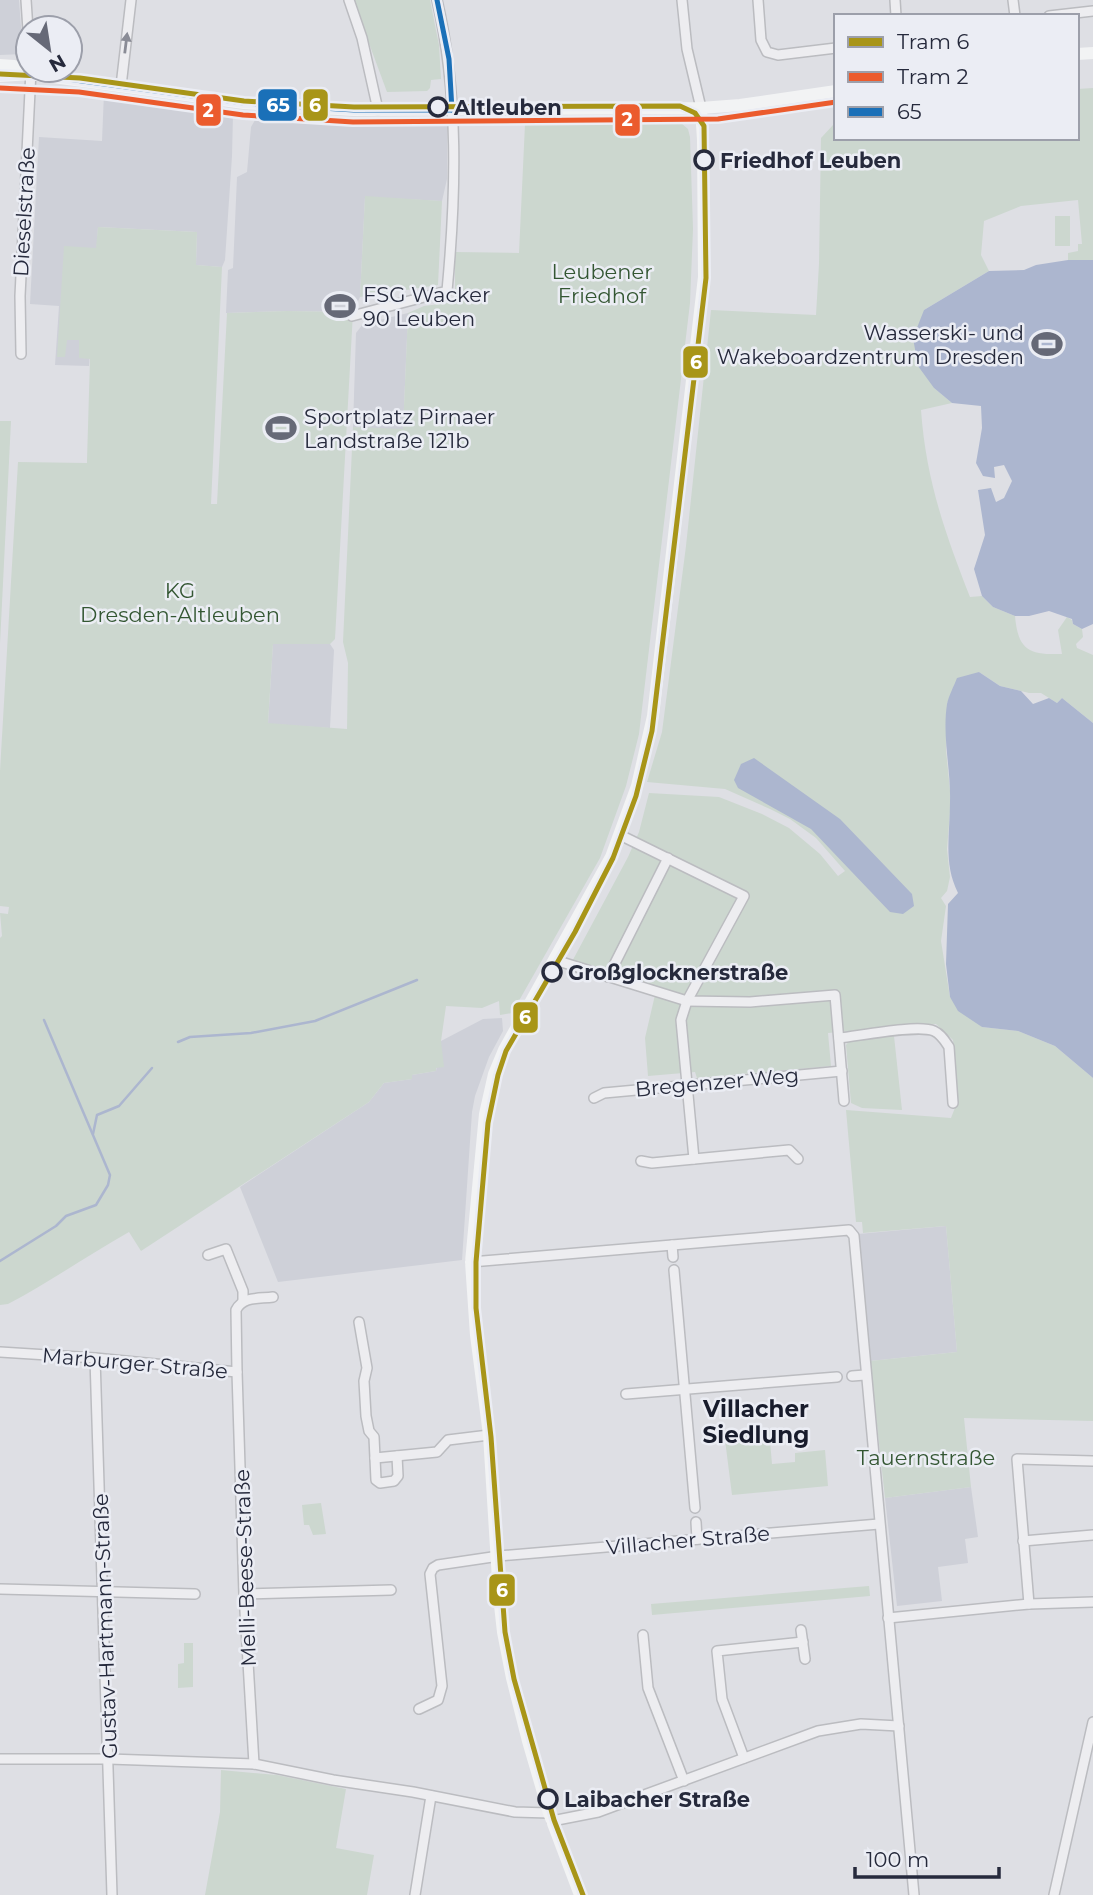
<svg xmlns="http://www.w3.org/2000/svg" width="1093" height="1895" font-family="Montserrat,sans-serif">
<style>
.built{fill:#ced0d8}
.green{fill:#ccd7cf}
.water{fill:#acb6cf}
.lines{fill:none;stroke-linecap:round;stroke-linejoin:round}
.stream{stroke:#acb6cf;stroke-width:2.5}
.street-casing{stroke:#bbbcc0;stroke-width:12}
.street{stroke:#ededf0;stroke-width:9}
.secondary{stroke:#f2f3f4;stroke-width:12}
.bus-1-casing{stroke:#ebedf4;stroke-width:10}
.bus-1{stroke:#1a70b8;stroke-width:5}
.tram-1-casing{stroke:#ebedf4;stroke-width:10}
.tram-2-casing{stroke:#ebedf4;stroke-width:10}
.tram-1{stroke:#a89518;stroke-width:5}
.tram-2{stroke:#eb5b2d;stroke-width:5}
.oneway{fill:#8a8c96}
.stop-dot{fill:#ebedf4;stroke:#262a3c;stroke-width:3.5}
.labels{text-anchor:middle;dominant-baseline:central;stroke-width:5;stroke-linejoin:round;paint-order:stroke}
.stop-label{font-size:21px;font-weight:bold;fill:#262a3c;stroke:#ebedf4;text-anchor:start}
.street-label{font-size:21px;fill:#262a3c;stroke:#ebedf4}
.park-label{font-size:21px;fill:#345733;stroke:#ebedf4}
.poi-label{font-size:21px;fill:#262a3c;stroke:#ebedf4;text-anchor:start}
.neighbourhood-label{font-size:23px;font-weight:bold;fill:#181c2c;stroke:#ebedf4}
.line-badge{stroke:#ebedf4;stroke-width:2.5}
.badge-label{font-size:19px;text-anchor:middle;font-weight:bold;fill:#fff}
</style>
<rect width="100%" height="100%" fill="#dedfe4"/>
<g class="built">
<path d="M0 0H19L23 54 0 55Z"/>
<path d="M104 93 233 114 232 156 225 260 222 267 196 265 197 232 98 227 89 366 55 365 59 306 30 304 39 137 102 141Z"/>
<path d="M258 115 370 123 447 125V179L442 201 365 197 360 297 353 312 288 311 226 313 228 270 233 268 237 177 247 172 251 127Z"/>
<path d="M408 313 403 430 353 427 356 333 363 324Z"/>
<path d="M273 644H330L334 650 330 728 268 724Z"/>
<path d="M502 1018 503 1031 489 1057 475 1096 472 1112 462 1260 278 1282 240 1187 369 1102 384 1083 412 1079V1075L436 1071 441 1041 483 1019Z"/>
<path d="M946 1226 957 1352 870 1361 858 1234Z"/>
<path d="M971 1487 978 1537 965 1539 968 1563 938 1567 942 1601 897 1606 885 1498Z"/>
</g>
<g class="green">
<path d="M353 0H430L439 45 441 79 431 80 430 88 427 91 387 92Z"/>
<path d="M1093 88V260H1068V253L1078 251V244H1082L1078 200 1021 206 984 221 981 255 989 271 924 310 934 388 952 403 921 410C926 480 945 533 970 597L982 596 993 607 1015 616C1018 650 1029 655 1062 654L1058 630 1067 617 1072 620 1073 624 1082 629 1083 637 1076 644 1077 648 1093 655V723L1062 698 1057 703 1041 693H1029L1000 686 979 672 947 703 946 750 951 800 947 849 950 877 947 891 941 898 946 906 941 941 950 997 982 1027 1018 1031 1055 1046 1093 1078V1421L964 1418 971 1487 885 1498 870 1361 957 1352 946 1226 863 1233 862 1222H856L846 1110 951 1118 958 1100 953 1040 936 1024 828 1033 831 1066 697 1078 695 1072 648 1076 645 1038 655 995 568 969 628 857 639 832 649 793 719 797 762 814 789 828 820 854 838 876 845 871 816 838 790 819 770 809 725 789 647 782 662 732 686 546 711 310 816 315 819 264 821 138 833 125 836 124V138H1077V89Z"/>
<path d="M681 123 688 129 690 137 693 229 690 303 639 734 626 786 600 858 512 1013 500 1015 499 1001 482 1008 446 1006 441 1041 444 1067 436 1068V1071L412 1075V1079L384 1083 369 1102 141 1251 129 1232C88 1255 50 1282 8 1304L0 1305V938L2 936 0 913 8 914 9 907 0 906V771L18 462 87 463V460L90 359 79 358V340H67L65 357H57L64 246 96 248 98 227 197 232 196 265 222 267 211 504H217L227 313 287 311 353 312 335 639 330 644H273L268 723 347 729 348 663 343 642 353 427 403 429 408 313 424 306 455 302V252L519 253 525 124Z"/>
<path d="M365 196 442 201 438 285 360 297Z"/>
<rect x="1055" y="216" width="15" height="30"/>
<path d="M0 421H11L0 644Z"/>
<path d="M894 1036 902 1110 862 1108 851 1103 846 1045 850 1040Z"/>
<path d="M788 1428 789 1439 770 1441 772 1464 795 1462V1453L825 1450 828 1486 732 1495 724 1432 739 1431 740 1433Z"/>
<path d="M321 1503 326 1534 313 1535 309 1525H304L302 1505Z"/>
<path d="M869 1586 870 1596 652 1615 651 1604Z"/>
<path d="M184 1643H193V1687L178 1688V1664L184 1663Z"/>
<path d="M221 1770 277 1775 346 1789 336 1848 374 1855 367 1895H205L220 1812Z"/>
</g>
<g class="water">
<path d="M1068 260H1093V624L1082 629 1073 624 1072 619 1049 611 1029 616H1015L993 607 982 596 974 569 985 535 978 490 991 488 996 502 1004 498 1012 481 1004 465 994 467 995 478 983 476 976 463 982 428 981 406 952 403 934 388 918 366 913 338 924 310 989 271 1024 270 1036 265Z"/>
<path d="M979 672 1000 686 1021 691 1033 704 1049 698 1057 703 1062 698 1093 723V1078L1055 1046 1018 1031 982 1027 958 1011 950 997 946 964 948 904 958 893C943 863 950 835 950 802 951 769 942 737 947 704 949 695 954 686 957 678Z"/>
<path d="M754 758 840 819 912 894 914 906 903 914 890 912 811 829 738 788 734 780 741 764Z"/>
</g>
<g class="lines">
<g class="stream">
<path d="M178 1042 190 1037 251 1033 315 1021 417 980"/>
<path d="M93 1134 97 1115 119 1106 152 1068"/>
<path d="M0 1261 56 1226 66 1216 96 1205 108 1185 110 1175 44 1020"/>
</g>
<g class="street-casing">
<g id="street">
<path d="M26 0 28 30"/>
<path d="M349 0 362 38 378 110"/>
<path d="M682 0 687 49 701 108"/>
<path d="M758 0 761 40 767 52 778 55 836 48"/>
<path d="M895 0 896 16"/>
<path d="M1013 0 1015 16"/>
<path d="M1049 16 1093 11"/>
<path d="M121 86 131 0"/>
<path d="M352 316 447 291C456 196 459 94 437 0"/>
<path d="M21 354 20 296 31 70"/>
<path d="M620 835 744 896 687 1001 681 1020 694 1159"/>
<path d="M555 960 687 1001 750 1002 835 995 844 1101"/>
<path d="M608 977 668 858"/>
<path d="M839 1038C859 1036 918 1024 934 1031 941 1034 945 1041 949 1047L953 1103"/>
<path d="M594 1098 604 1093 842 1071"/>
<path d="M641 1161 652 1163 789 1150 798 1159"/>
<path d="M672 1245 673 1257"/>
<path d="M208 1255 226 1249 243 1291V1300"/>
<path d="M471 1262 849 1230 854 1236 914 1895"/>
<path d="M674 1270 695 1508"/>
<path d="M359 1322 367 1368 364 1381 366 1416 369 1431 374 1437 376 1480 380 1483 394 1481 398 1476 397 1456"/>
<path d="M0 1352 95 1358 237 1372 236 1310C243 1296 259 1299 273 1297"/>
<path d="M95 1358 112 1895"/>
<path d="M237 1372 244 1594 254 1764"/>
<path d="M852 1376 865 1375"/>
<path d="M626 1394 837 1377"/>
<path d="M375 1458 437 1452 448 1440 489 1435"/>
<path d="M696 1522 697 1539"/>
<path d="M1023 1541 1093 1535"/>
<path d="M0 1589 195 1594"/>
<path d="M244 1594 391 1590"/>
<path d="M1029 1604 1017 1459 1093 1461"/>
<path d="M888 1618 1029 1604 1093 1602"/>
<path d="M801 1630 805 1659"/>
<path d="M643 1635 648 1688 684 1781"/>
<path d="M419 1709 438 1700 442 1686 430 1574 433 1568 438 1565 499 1556 879 1524"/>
<path d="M744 1758 722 1699 717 1651 803 1642"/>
<path d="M0 1759H109L254 1764 333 1780 413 1792 515 1812 549 1813"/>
<path d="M552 1821 598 1812 818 1731 861 1724 899 1726"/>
<path d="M415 1895 431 1796"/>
<path d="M1054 1895 1093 1722"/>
</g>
</g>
<use href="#street" class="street"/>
<g class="secondary">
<path d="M1077 54 1093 53"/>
<path d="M0 65 14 66 31 74"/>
<path d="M0 76 31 74 244 103 354 110 701 108 740 105 836 91"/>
<path d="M580 1895 549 1813 528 1741 512 1678 503 1632 499 1596 489 1435 476 1335 471 1262 485 1114 494 1074 504 1050 611 857 637 786 653 716 704 277 703 140 701 108"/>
</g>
<g class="bus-1-casing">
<g id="bus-1">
<path d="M437 0 449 59 452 110"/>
<path d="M0 76 31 74 244 103 354 110H452"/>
</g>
</g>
<use href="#bus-1" class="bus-1"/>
<g class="tram-1-casing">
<path id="tram-1" d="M0 74 80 78 244 101 354 107 680 106 695 113 704 126 706 278 652 731 636 796 613 858 575 932 506 1051 498 1075 488 1123 476 1262V1308L491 1437 505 1632 514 1679 554 1820 583 1895"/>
</g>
<g class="tram-2-casing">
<path id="tram-2" d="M0 88 79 92 243 115 353 122 718 119 836 102"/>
</g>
<use href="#tram-1" class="tram-1"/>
<use href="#tram-2" class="tram-2"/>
</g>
<defs><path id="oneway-solid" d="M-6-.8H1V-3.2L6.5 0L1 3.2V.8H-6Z" transform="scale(1.75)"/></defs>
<use class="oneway" href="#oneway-solid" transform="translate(126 43) rotate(-83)"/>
<defs>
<g id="stadium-bare" transform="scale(2.415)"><path d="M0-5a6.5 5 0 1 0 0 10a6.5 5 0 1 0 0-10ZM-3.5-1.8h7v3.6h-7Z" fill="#666977" stroke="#ebedf4" stroke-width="2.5" paint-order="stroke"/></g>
</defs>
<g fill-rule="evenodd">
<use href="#stadium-bare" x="340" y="306"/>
<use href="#stadium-bare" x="1047" y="344"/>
<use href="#stadium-bare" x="281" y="428"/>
</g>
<g class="stop-dot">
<circle cx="438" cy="107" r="9"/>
<circle cx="704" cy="160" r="9"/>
<circle cx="552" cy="972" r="9"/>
<circle cx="548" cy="1799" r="9"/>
</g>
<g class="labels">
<g class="stop-label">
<text x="454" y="107">Altleuben</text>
<text x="720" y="160">Friedhof Leuben</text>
<text x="568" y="972">Großglocknerstraße</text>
<text x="564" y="1799">Laibacher Straße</text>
</g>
<g class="street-label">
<text transform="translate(24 212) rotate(-87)">Dieselstraße</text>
<text transform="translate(717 1082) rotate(-5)">Bregenzer Weg</text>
<text transform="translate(135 1363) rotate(5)">Marburger Straße</text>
<text transform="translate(688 1540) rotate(-5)">Villacher Straße</text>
<text transform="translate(245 1568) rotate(-92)">Melli-Beese-Straße</text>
<text transform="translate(105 1626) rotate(-92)">Gustav-Hartmann-Straße</text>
</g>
<g class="park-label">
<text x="602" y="271">Leubener<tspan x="602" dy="24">Friedhof</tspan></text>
<text x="180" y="590">KG<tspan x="180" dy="24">Dresden-Altleuben</tspan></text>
<text x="926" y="1457">Tauernstraße</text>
</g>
<g class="poi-label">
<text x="363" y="294">FSG Wacker<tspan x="363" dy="24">90 Leuben</tspan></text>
<text x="1024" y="332" text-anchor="end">Wasserski- und<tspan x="1024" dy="24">Wakeboardzentrum Dresden</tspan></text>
<text x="304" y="416">Sportplatz Pirnaer<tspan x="304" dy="24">Landstraße 121b</tspan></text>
</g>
<g class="neighbourhood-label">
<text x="756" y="1409">Villacher<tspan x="756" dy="26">Siedlung</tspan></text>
</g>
</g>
<g class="line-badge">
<rect x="302" y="88" width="27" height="34" rx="7" fill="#a89518"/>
<rect x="257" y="88" width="41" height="34" rx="7" fill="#1a70b8"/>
<rect x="195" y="93" width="27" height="34" rx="7" fill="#eb5b2d"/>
<rect x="614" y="103" width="27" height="34" rx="7" fill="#eb5b2d"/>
<rect x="682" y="345" width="27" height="34" rx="7" fill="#a89518"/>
<rect x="512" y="1001" width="27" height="33" rx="7" fill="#a89518"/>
<rect x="488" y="1573" width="28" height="34" rx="7" fill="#a89518"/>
</g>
<g class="badge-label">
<text x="315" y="112">6</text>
<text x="278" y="112">65</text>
<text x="208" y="117">2</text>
<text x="627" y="126">2</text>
<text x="696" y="369">6</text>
<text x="525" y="1024">6</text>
<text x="502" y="1597">6</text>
</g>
<rect x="834" y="14" width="245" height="126" fill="#ebedf4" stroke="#9c9faa" stroke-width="2"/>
<rect x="848" y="37" width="35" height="10" fill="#a89518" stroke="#9c9faa" stroke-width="2"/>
<text x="897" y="49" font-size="21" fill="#262a3c">Tram 6</text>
<rect x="848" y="72" width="35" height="10" fill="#eb5b2d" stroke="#9c9faa" stroke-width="2"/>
<text x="897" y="84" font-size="21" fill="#262a3c">Tram 2</text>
<rect x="848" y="107" width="35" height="10" fill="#1a70b8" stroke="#9c9faa" stroke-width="2"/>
<text x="897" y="119" font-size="21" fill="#262a3c">65</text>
<g transform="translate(49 49) rotate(150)"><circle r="33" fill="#ebedf4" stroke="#9c9faa" stroke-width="2"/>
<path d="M0-5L12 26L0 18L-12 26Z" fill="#666977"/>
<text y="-10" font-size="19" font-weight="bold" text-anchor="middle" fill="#262a3c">N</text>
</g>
<path d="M855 1867v10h144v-10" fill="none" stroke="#262a3c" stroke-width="3.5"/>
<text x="866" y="1867" font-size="21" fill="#262a3c" stroke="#ebedf4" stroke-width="5" paint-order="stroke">100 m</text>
</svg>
